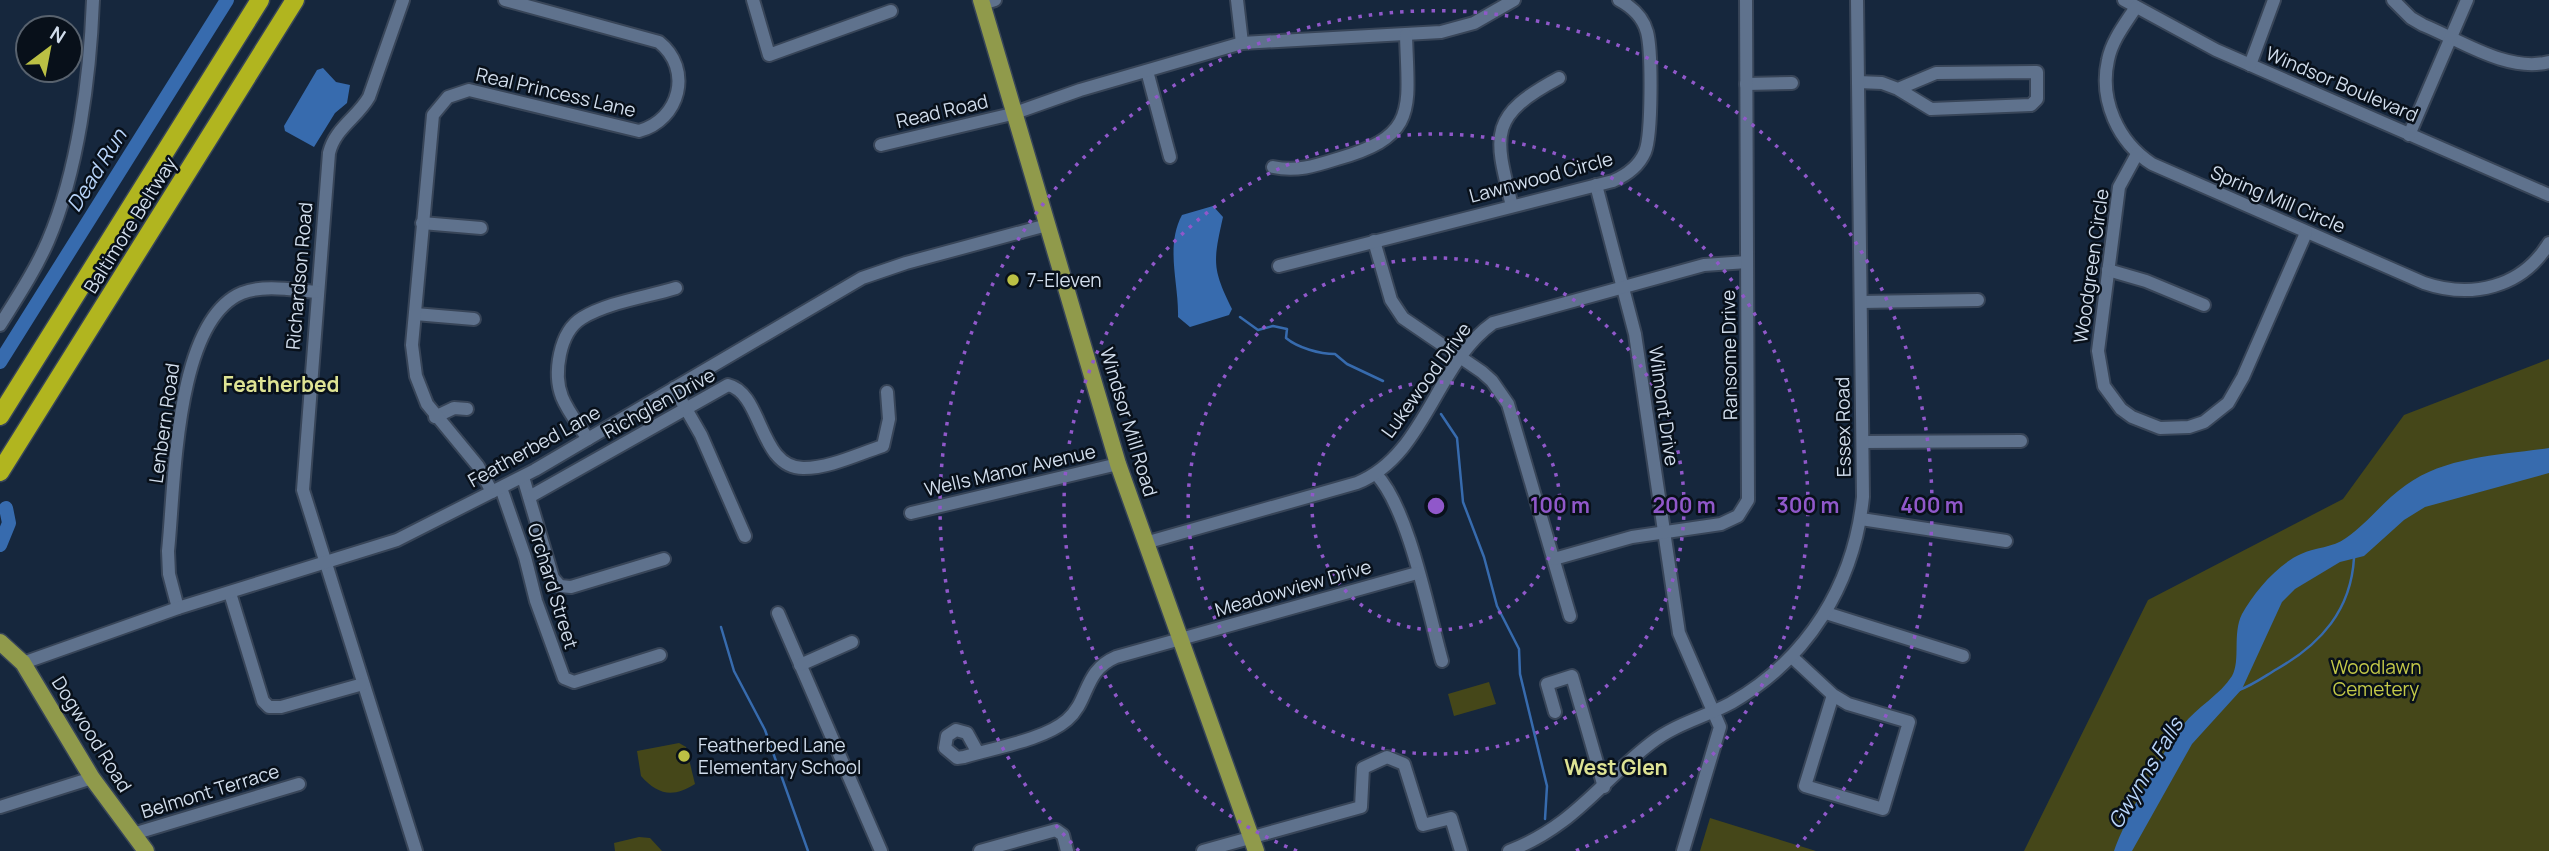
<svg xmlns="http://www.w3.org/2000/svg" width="2549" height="851" font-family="Manrope,sans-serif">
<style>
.green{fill:#454719}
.water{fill:#376bae}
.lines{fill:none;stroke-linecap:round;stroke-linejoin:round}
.stream{stroke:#376bae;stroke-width:2.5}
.river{stroke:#376bae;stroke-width:14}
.minor-casing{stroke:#384558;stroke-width:16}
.major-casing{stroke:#384558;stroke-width:19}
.highway-casing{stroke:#384558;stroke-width:21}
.minor{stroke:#5f728d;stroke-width:12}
.major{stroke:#909a4b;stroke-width:16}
.highway{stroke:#b1b51f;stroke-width:18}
.ring{fill:none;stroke:#9058ca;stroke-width:3.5;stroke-dasharray:3.5 7}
.poi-dot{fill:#bbc044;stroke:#08101a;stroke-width:2.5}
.labels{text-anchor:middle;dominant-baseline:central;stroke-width:5;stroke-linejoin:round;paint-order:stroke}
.street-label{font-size:19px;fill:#d1ddec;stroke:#08101a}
.poi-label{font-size:19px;fill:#d1ddec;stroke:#08101a;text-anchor:start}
.park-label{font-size:19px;fill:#c4c948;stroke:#08101a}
.water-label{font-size:21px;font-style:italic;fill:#b8d4f9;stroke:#08101a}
.neighbourhood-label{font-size:21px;font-weight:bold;fill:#dee394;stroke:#08101a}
.centre{fill:#9058ca;stroke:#08101a;stroke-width:3.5}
.ring-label{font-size:21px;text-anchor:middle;font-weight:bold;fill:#9058ca;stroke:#08101a;stroke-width:5;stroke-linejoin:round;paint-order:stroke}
</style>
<rect width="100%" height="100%" fill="#16273d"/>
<g class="green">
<path d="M2549 359V851H2024L2148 600 2343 499 2404 415Z"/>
<path d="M1489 682 1496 704 1454 716 1448 694Z"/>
<path d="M679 743 686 747 695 784C673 798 658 795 641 776L637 751Z"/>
<path d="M1710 818 1816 851H1700Z"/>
<path d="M639 837 650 838 662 851H615L614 843Z"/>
</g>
<g class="water">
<path d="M323 68 336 82 350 85 347 103 335 113 314 147 285 131 284 126 317 70Z"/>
<path d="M1213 206 1223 217C1213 262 1212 268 1232 309L1229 315 1190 327 1178 317C1179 283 1165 247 1182 215Z"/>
<path d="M2549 448V473L2425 507 2404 520 2364 556 2340 562 2295 589 2282 602 2242 689 2192 744 2132 851H2114C2126 817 2161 754 2183 725 2197 707 2220 695 2232 676 2241 660 2232 634 2242 614 2254 592 2278 564 2301 554 2315 547 2333 548 2346 538 2368 523 2384 500 2406 485 2446 456 2502 455 2549 448Z"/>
</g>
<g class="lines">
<g class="stream">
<path d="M1240 317 1258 330 1273 326 1287 329 1286 338C1298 348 1320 354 1335 354L1347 364 1383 381"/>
<path d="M1441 414 1457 438 1463 502 1484 557 1497 606 1519 649 1520 674 1547 786 1545 819"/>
<path d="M721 627 734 671 765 730 808 851"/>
<path d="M2239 690C2253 685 2265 676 2277 669 2321 644 2351 610 2354 558"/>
</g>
<g class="river">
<path d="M0 362 227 0"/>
<path d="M0 545 9 523 6 508"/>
</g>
<g class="minor-casing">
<g id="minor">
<path d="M403 0 369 97C357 118 335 128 329 153L303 490 416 851"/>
<path d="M753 0 769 55 891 11"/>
<path d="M1237 0 1242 43"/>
<path d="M2124 0 2216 50 2549 195"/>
<path d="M2393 0 2411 18 2423 25C2460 40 2508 73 2549 62"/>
<path d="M982 4 995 0"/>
<path d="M2136 7C2125 24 2112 40 2108 60 2099 100 2118 142 2152 164L2424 283C2471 299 2522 288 2549 243"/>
<path d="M2250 65 2274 0"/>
<path d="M1147 71 1170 157"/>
<path d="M1858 82 1882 83 1898 89 1936 73 2037 72V99L2031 105 1931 109 1898 89"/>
<path d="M1746 84 1792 83"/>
<path d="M2409 135 2467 0"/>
<path d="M881 145 1012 114 1080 90 1242 43 1441 32 1474 23 1514 0"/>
<path d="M2137 154 2119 187 2098 351 2104 386 2121 409 2132 417 2160 428 2189 427 2204 422 2228 403 2243 377 2306 233"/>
<path d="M1273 167C1296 172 1315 166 1337 159 1419 136 1408 109 1406 35"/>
<path d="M1596 185 1635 334 1679 633 1720 727 1683 851"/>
<path d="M1512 206C1494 134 1488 116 1559 78"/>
<path d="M422 223 481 228"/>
<path d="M1374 241 1391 300 1403 318 1482 372 1492 381 1508 404 1570 616"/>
<path d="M1279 266 1613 181C1627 175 1639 166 1645 152 1652 135 1652 51 1647 32 1643 17 1632 7 1619 0"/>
<path d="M2108 270 2146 281 2204 305"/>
<path d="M1861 302 1978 300"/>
<path d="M415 314 474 319"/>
<path d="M0 325C17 298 35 271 48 241 78 171 90 77 93 0"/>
<path d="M674 388 701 435 745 536"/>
<path d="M435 417 454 408 467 409"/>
<path d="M588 439C579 425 568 412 562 397 553 374 559 332 582 318 608 302 647 297 676 288"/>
<path d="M1863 442 2021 441"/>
<path d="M1376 474C1409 509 1428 611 1442 661"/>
<path d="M523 477 553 578 560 586 571 587 664 559"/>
<path d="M501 488 525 557 536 601 564 678 574 682 660 655"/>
<path d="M492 492 478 466 427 404 416 376 412 345 433 115 448 97 469 90 639 131C680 120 693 69 659 42L505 0"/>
<path d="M531 496 728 385C763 393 759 469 804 468 830 468 858 454 883 446L889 419 887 392"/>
<path d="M911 513 1118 464"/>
<path d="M1861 519 2006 541"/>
<path d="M1145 543 1357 483C1425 456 1436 363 1493 323L1704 265 1747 262"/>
<path d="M1554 559 1632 537 1721 524 1738 516 1748 500 1746 0"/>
<path d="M230 593 263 701 269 707H281L363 684"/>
<path d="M178 608 169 574 168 551C175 486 174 321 242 293 265 284 293 290 317 292"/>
<path d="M778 613 881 851"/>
<path d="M1826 613 1963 656"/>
<path d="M1792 657 1833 695 1805 786 1883 809 1909 722 1848 704 1833 695"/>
<path d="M23 663 178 608 397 540 535 470 862 278 906 263 1047 225"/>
<path d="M800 665 852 642"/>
<path d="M1555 712 1547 684 1572 676 1604 787"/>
<path d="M978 753 967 733 956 730 947 736 945 748 957 758 964 757C993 748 1044 740 1067 720 1090 700 1083 671 1116 657L1417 573"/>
<path d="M0 807 92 778"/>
<path d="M133 834 299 784"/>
<path d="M980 851 1056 830 1063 835 1067 851"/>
<path d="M1203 851 1361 807 1363 768 1387 757 1404 764 1423 825 1451 818 1461 851"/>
<path d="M1509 851C1574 826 1599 783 1651 743 1675 724 1705 717 1731 703 1808 659 1854 584 1863 497L1857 0"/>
</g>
</g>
<g class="major-casing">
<g id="major">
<path d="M981 0 1118 464 1256 851"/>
<path d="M0 642 23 663 92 778 146 851"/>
</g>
</g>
<g class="highway-casing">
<g id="highway">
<path d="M0 416 260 0"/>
<path d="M0 472 295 0"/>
</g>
</g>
<use href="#minor" class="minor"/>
<use href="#major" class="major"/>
<use href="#highway" class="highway"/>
</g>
<g class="ring">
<circle cx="1436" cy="506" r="124"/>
<circle cx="1436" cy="506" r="248"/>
<path d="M1297 851A372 372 0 1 1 1575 851"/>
<path d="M1079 851A496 496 0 1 1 1793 851"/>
</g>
<g class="poi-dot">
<circle cx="1013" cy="280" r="7"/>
<circle cx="684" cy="756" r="7"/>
</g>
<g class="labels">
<g class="street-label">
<text transform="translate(2342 84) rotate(23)">Windsor Boulevard</text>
<text transform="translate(556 92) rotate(13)">Real Princess Lane</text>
<text transform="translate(942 111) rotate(-13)">Read Road</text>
<text transform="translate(1541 177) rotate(-15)">Lawnwood Circle</text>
<text transform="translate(2278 199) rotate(23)">Spring Mill Circle</text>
<text transform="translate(130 225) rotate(-58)">Baltimore Beltway</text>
<text transform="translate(2091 266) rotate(-82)">Woodgreen Circle</text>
<text transform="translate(299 276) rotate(-85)">Richardson Road</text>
<text transform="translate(1729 355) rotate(-91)">Ransome Drive</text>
<text transform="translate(1426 380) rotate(-54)">Lukewood Drive</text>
<text transform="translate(659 403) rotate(-29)">Richglen Drive</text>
<text transform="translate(1664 406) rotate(82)">Wilmont Drive</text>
<text transform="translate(1129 422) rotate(73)">Windsor Mill Road</text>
<text transform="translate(164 423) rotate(-82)">Lenbern Road</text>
<text transform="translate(1843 427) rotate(-91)">Essex Road</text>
<text transform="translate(534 446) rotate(-29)">Featherbed Lane</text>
<text transform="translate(1010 470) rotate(-13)">Wells Manor Avenue</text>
<text transform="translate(553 586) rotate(73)">Orchard Street</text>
<text transform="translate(1293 588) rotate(-16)">Meadowview Drive</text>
<text transform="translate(92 734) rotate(58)">Dogwood Road</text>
<text transform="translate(210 791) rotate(-17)">Belmont Terrace</text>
</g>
<g class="poi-label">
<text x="1027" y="280">7-Eleven</text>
<text x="698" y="745">Featherbed Lane<tspan x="698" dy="22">Elementary School</tspan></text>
</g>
<g class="park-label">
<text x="2376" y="667">Woodlawn<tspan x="2376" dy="22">Cemetery</tspan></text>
</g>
<g class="water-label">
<text transform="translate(96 170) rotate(-58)">Dead Run</text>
<text transform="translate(2145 773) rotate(-59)">Gwynns Falls</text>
</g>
<g class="neighbourhood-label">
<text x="281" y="384">Featherbed</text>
<text x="1616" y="767">West Glen</text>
</g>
</g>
<circle cx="1436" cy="506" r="10" class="centre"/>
<g class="ring-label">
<text x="1560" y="513">100 m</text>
<text x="1684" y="513">200 m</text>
<text x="1808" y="513">300 m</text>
<text x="1932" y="513">400 m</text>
</g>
<g transform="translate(49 49) rotate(32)"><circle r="33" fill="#08101a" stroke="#58626e" stroke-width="2"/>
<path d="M0-5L12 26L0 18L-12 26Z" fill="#bbc044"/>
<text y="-10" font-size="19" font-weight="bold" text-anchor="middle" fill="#d1ddec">N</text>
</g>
</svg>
